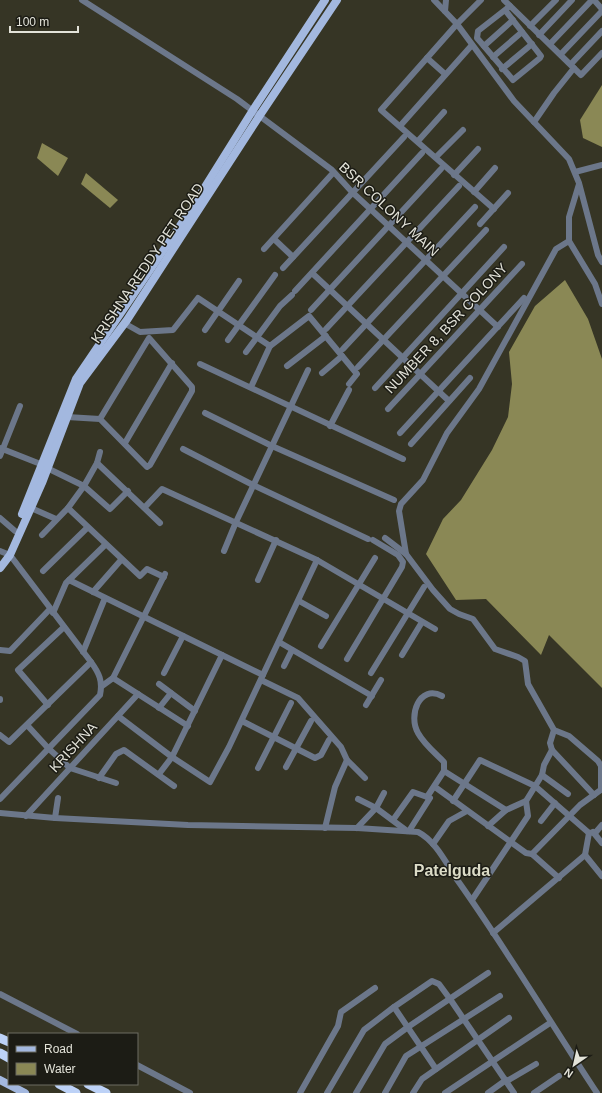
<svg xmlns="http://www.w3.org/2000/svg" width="602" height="1093" font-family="Helvetica,sans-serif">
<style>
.water{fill:#8a8855}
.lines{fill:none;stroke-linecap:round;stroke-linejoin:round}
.minor{stroke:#6c778a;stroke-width:6}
.major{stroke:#a3b8df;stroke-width:8}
.highway{stroke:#bdd2f7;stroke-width:9}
.labels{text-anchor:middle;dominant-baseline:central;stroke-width:3;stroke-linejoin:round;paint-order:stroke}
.street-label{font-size:14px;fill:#e3e3d9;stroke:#1c1c15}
.quarter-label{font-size:16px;font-weight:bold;fill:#dcdcc7;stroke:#1c1c15}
</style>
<rect width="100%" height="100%" fill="#363525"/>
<g class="water">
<path d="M602 85V147L583 138 580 120Z"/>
<path d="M42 143 68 158 58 176 37 158Z"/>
<path d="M86 173 118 200 110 208 81 184Z"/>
<path d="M565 280 588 319 602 359V688L549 635 541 655 486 599 456 600 426 554 443 519 461 500 492 450 508 417 512 384 509 352 535 306Z"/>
</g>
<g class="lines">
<g class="minor">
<path d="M82 0 237 99 332 170 352 192 498 327"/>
<path d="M434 0 457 24 514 101 569 159 579 183 598 255 602 262"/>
<path d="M481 0 457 24 381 110 494 209"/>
<path d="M504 0 581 75 602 53"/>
<path d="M594 0 602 9"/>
<path d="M505 10 541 56 540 58 513 80 477 38 478 31 510 6"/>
<path d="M445 11 446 0"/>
<path d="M530 26 556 0"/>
<path d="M539 35 572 0"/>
<path d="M550 44 592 0"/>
<path d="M484 46 513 20"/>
<path d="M561 54 602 11"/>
<path d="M493 57 522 32"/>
<path d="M427 58 445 74"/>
<path d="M571 64 602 31"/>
<path d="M502 69 532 44"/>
<path d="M534 122 554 93 574 68"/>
<path d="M400 126 472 45"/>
<path d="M418 141 444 112"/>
<path d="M436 157 463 130"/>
<path d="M575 172 602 165"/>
<path d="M454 175 478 149"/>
<path d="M579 184 569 217V241L595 284 602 304"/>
<path d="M474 192 495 168"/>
<path d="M480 224 508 193"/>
<path d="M274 239 293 257"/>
<path d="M264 249 333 173"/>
<path d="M283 268 404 137"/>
<path d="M312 273 449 401"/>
<path d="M295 291 422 153"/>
<path d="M311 310 441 169"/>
<path d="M124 323 140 332 173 330 198 298 270 346 309 316 357 374 349 384"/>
<path d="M326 329 459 186"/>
<path d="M205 330 239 281"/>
<path d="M228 340 275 275"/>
<path d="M343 349 475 207"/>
<path d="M246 352 280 306 292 295"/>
<path d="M200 364 403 459"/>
<path d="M287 366 326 336"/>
<path d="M358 367 486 230"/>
<path d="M322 373 342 356"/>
<path d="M251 387 270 346"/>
<path d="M375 388 504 247"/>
<path d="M388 409 522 264"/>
<path d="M205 413 272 446 394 500"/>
<path d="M67 417 100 419 147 467 150 465 192 391V387L149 338 100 419"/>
<path d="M330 426 349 390"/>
<path d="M400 433 524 298"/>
<path d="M125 443 172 363"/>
<path d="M411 444 470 378"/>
<path d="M0 448 43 465"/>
<path d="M183 449 253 485 368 539"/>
<path d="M0 456 20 406"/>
<path d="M97 463 100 452"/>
<path d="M47 468 84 486 97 463 160 523"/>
<path d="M145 507 162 489 317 560 435 629"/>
<path d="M31 508 56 519"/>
<path d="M68 508 84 486 110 509 128 491"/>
<path d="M0 518 15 531"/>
<path d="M42 535 68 508 140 576 147 569 164 577"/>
<path d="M385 538 406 554 433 590 450 609 459 614 473 619 495 649 518 657 525 661 528 684 554 730 569 736 598 761 601 766V790"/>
<path d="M0 551 10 555 91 662C99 673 103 681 100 695L0 799"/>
<path d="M224 551 236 522 308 370"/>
<path d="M406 554 399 511 401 504 423 480 447 433 479 389 556 249 569 241"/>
<path d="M43 571 87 528"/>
<path d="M69 580 263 675"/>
<path d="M258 580 276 540"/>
<path d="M93 592 121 560"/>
<path d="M299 601 326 616"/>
<path d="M53 613 66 583 105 545"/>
<path d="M279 642 372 696"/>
<path d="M321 646 375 558"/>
<path d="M0 650 10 651 50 609"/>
<path d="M83 652 105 598"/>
<path d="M402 655 422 622"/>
<path d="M347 659 402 567 403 562 398 555 373 540"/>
<path d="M284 666 292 650"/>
<path d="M164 673 183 636"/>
<path d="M371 673 424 587"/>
<path d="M113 678 165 574"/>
<path d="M261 680 298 698 341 747 347 760"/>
<path d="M159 684 195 711"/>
<path d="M102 686 113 678 188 726"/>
<path d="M0 700V699"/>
<path d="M48 705 18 670 64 627"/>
<path d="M366 705 381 680"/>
<path d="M159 708 171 693"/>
<path d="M118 716 172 757 210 782 229 747 317 560"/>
<path d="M242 721 315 758 321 755 329 740"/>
<path d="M27 725 48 748 70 768 116 783"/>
<path d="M554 730 550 743 552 750 594 795"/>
<path d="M0 735 9 742 91 662"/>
<path d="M286 767 311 721"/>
<path d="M258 768 291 703"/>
<path d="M444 771 506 810"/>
<path d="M159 774 172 757 222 655"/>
<path d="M542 775 568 794"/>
<path d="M99 778 116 754 124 750 174 786"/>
<path d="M435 787 526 853 532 854 559 878"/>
<path d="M384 793 376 808 407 831"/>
<path d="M453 801 480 760 535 786 589 833"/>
<path d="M0 813 55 818 188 825 357 828 418 832C436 841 447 865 458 881 507 950 550 1022 597 1093"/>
<path d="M26 816 138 694"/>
<path d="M55 818 58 798"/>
<path d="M393 820 413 792 427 797"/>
<path d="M541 821 555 803"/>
<path d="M488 826 506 810 526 801 542 775 544 765 552 750"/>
<path d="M325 828 335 787 347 760 365 778"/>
<path d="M357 828 376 808 358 799"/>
<path d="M409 831 430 798 427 797 444 771V762C435 753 424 744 418 733 408 716 419 684 442 696"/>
<path d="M593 832 602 843"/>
<path d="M433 844 449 821 467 811"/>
<path d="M532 854 580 805 602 789"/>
<path d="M585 855 602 876"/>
<path d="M472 900 528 816 526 801"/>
<path d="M493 933 585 855 589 833 596 832 602 825"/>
<path d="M0 994 77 1034"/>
<path d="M137 1065 190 1093"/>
<path d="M436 1069 394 1007 432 981 439 984 450 999 514 1093"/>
<path d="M507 1081 536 1064"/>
<path d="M300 1093 338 1026 341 1012 375 988"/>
<path d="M327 1093 364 1030 394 1007"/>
<path d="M356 1093 385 1044 408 1027 488 973"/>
<path d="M385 1093 406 1056 500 996"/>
<path d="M413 1093 422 1079 509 1018"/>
<path d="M445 1093 550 1023"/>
<path d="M488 1093 506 1080"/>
<path d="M534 1093 559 1076"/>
</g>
<g class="major">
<path d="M22 514 76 379 188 214 253 110 325 0"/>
<path d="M0 568 10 555 42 483 80 383 127 320 260 115 337 0"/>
<path d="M0 1080 25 1093"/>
</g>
<g class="highway">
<path d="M0 1038 9 1042"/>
<path d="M0 1053 9 1058"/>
<path d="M59 1084 76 1093"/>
<path d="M88 1084 106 1093"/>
</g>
</g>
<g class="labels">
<g class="street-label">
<text transform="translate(389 209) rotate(43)">BSR COLONY MAIN</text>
<text transform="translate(147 263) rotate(-56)">KRISHNA REDDY PET ROAD</text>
<text transform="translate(446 328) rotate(-47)">NUMBER 8, BSR COLONY</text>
<text transform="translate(73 747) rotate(-47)">KRISHNA</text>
</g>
<g class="quarter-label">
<text x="452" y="870">Patelguda</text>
</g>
</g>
<rect x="8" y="1033" width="130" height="52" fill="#1c1c15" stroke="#6c6c63"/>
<rect x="16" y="1046" width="20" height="6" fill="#a3b8df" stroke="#6c6c63"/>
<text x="44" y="1053" font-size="12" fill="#e3e3d9">Road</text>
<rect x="16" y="1063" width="20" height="12" fill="#8a8855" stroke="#6c6c63"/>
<text x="44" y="1073" font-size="12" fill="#e3e3d9">Water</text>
<g transform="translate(574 1065) rotate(214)" stroke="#1c1c15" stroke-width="3" paint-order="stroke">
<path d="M0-3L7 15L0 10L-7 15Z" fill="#e3e3d9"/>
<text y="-6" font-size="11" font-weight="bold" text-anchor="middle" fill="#e3e3d9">N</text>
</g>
<path d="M10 26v6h68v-6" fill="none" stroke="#e3e3d9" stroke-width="2"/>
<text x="16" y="26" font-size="12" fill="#e3e3d9" stroke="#1c1c15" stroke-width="3" paint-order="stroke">100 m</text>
</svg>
